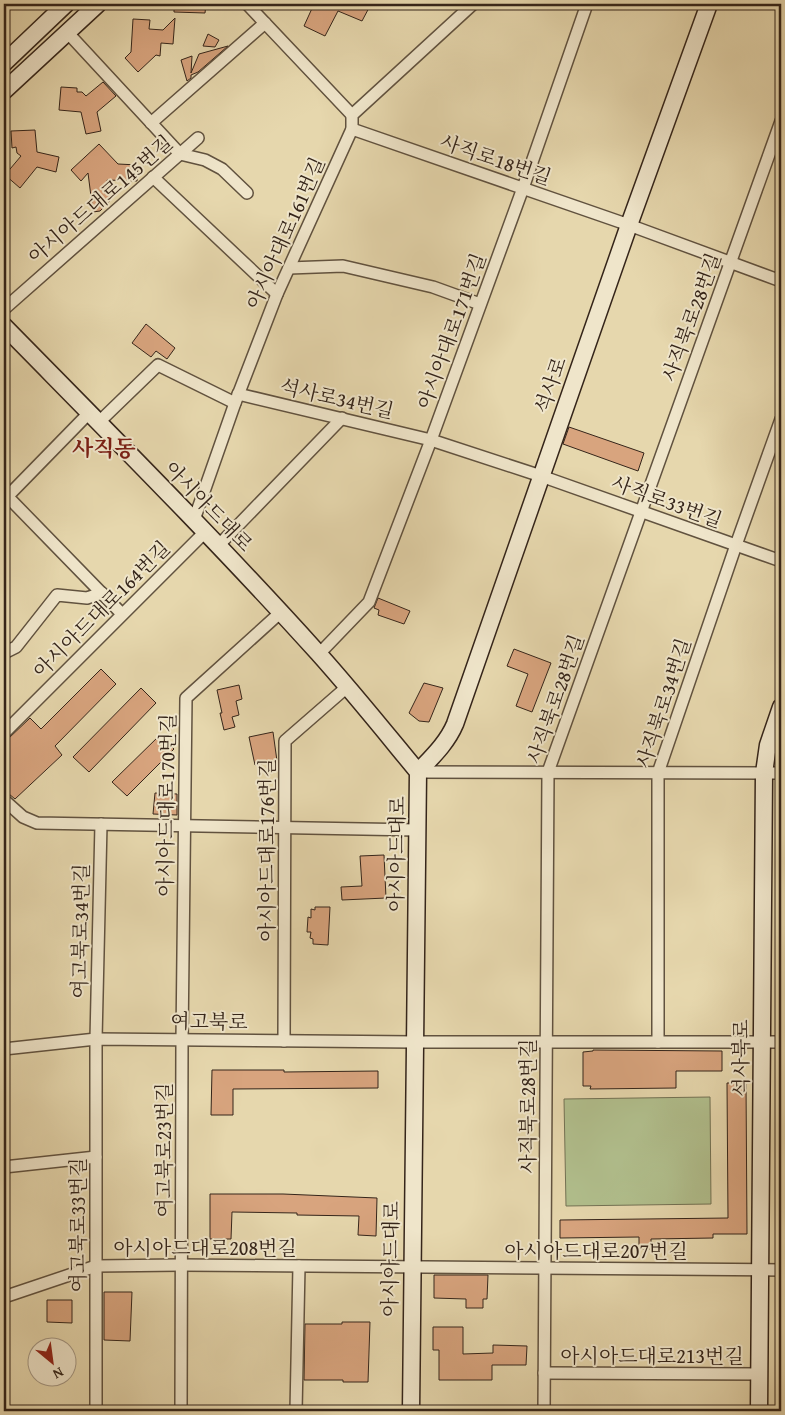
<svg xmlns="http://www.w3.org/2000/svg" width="785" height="1415" font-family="'Gentium Book Plus','Noto Serif KR',serif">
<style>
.garden{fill:#b1bf8d;stroke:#737254}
.building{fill:#d8a47e;stroke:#35251a}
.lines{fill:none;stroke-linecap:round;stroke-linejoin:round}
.street-casing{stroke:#61523f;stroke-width:14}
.secondary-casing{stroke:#35251a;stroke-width:19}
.street{stroke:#efe5ca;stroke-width:11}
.secondary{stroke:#efe5ca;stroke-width:16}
.labels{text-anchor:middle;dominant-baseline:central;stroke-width:4;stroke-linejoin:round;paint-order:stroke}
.street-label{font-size:20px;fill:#35251a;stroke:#efe5ca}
.quarter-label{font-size:22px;font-weight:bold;fill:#7a1f14;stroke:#efe5ca}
</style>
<rect width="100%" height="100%" fill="#e6d7ad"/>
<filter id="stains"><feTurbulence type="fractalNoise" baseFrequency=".004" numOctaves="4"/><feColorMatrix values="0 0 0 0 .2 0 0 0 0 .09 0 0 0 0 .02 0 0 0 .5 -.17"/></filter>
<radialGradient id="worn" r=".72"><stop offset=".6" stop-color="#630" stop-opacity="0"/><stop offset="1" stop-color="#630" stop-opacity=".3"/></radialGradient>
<path class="garden" d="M710 1097 711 1204 566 1206 564 1099Z"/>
<g class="building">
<path d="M174 4H206L205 13 174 12Z"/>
<path d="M314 4H371L362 21 338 11 325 36 304 26Z"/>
<path d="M175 18 173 44 161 43 160 56 156 55 138 72 125 58 131 52 133 19 150 20 149 29 163 30Z"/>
<path d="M208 34 219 40 215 47 203 46Z"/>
<path d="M228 46 198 72 191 75V78L187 81 181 60 192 56 191 73 199 54Z"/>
<path d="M103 82 116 96 97 112 101 131 86 134 81 112 59 110 61 87 77 88V92H82L86 96Z"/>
<path d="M35 130 37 152 59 157 56 172 37 167 20 188 5 175 21 156 17 153 16 147 12 148 11 131Z"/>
<path d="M99 144 118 164 138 165 137 181 107 180 111 200 100 211 93 212 88 173 81 181 71 170Z"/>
<path d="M146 324 175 348 167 359 156 351 151 357 132 343Z"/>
<path d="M569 427 644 453 638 471 563 444Z"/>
<path d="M378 598 410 611 404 624 378 615 379 610 374 608Z"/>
<path d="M514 649 551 663 532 712 516 706 528 674 507 666Z"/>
<path d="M101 669 116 684 55 746 62 755 15 799 9 794 4 793V740L9 738 30 718 41 729Z"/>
<path d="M424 683 443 688 429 722 419 721 409 713Z"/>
<path d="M239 685 242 699 236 701 239 715 232 717 235 727 224 730 220 713H222L217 690Z"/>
<path d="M141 688 156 703 89 772 73 757Z"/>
<path d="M273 732 277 761 255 765 249 737Z"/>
<path d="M160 735 174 749 127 796 112 782Z"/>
<path d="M155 793 177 794V815L153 814Z"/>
<path d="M384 855 386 898 342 900 341 887 362 886 360 856Z"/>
<path d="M315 907H330L328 945 313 944V939L310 938 311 932H307L308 917 311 918V909L315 910Z"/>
<path d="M593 1050 722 1051V1071H676V1088L590 1089 591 1086H583V1052L593 1051Z"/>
<path d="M212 1070H284V1072L378 1071V1088L233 1089V1115H211Z"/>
<path d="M727 1083H746L747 1234H713V1238L651 1239V1249H639V1237L560 1238V1220L728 1218Z"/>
<path d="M210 1194H283L377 1198 376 1236 358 1235 359 1216 297 1215V1213L232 1212 231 1239H210Z"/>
<path d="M434 1275H488L487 1299H483V1308H466V1299L434 1298Z"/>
<path d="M104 1292H132L130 1341 104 1340Z"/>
<path d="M47 1300H72V1323L47 1322Z"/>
<path d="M342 1322H370L368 1382H343V1380H304L305 1324H342Z"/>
<path d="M433 1327H463V1354L493 1353V1345L527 1346 526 1365H492V1380H439V1350H433Z"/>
</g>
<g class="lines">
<g class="street-casing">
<g id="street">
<path d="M247 4 352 115"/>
<path d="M67 32 180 154 205 160 222 169 247 193"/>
<path d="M151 123 265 23"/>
<path d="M352 129 629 225 781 281"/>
<path d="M153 177 277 294"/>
<path d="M289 268 343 266 433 287 480 304"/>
<path d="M4 309 198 138"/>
<path d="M238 394 431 440 541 476 781 561"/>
<path d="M98 423 158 365 235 403"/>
<path d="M7 496 122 614"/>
<path d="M4 500 89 413"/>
<path d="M194 520 235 403 277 294 352 129V115L473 4"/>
<path d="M218 546 342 418"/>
<path d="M4 653 16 647 57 595 87 598 102 593"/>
<path d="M319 654 369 602 431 440 523 188 587 4"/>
<path d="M4 733 205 532"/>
<path d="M418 772 781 773"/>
<path d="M4 800 23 817 37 823 417 830"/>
<path d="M284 1041 285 741 347 687"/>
<path d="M658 1042V773L736 545 781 419"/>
<path d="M4 1049 96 1039 414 1042H781"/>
<path d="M4 1167 96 1157"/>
<path d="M4 1297 96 1266 181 1265 781 1270"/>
<path d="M544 1373 759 1374"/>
<path d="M96 1411V1039L101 824"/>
<path d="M181 1411 182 1040 186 698 281 612"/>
<path d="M296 1411 299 1266"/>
<path d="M544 1411 548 772 781 121"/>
</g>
</g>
<g class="secondary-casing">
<g id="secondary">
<path d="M4 63 66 4"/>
<path d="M4 91 98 4"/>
<path d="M4 326C110 434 217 541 318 653 353 692 385 732 418 772L411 1411"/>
<path d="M418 772C432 757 447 743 455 724L629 225 709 4"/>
<path d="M759 1411 764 773 768 745 781 707"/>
</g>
</g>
<use href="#street" class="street"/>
<use href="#secondary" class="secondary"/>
</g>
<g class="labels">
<g class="street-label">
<text transform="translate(496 159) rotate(19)">사직로18번길</text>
<text transform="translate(100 199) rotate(-41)">아시아드대로145번길</text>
<text transform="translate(285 233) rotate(-66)">아시아대로161번길</text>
<text transform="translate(691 317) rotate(-70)">사직북로28번길</text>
<text transform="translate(451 331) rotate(-70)">아시아대로171번길</text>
<text transform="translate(550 385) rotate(-71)">석사로</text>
<text transform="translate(337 398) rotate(13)">석사로34번길</text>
<text transform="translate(667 501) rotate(20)">사직로33번길</text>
<text transform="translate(209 506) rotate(46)">아시아드대로</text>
<text transform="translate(101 609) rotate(-45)">아시아드대로164번길</text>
<text transform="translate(555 699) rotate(-71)">사직북로28번길</text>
<text transform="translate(663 703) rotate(-72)">사직북로34번길</text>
<text transform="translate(166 805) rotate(-89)">아시아드대로170번길</text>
<text transform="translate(266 850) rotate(-90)">아시아드대로176번길</text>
<text transform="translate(396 854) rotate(-89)">아시아드대로</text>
<text transform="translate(80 931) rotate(-89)">여고북로34번길</text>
<text transform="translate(209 1021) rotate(1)">여고북로</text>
<text transform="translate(740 1058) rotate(-90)">석사북로</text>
<text transform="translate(527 1106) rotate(-90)">사직북로28번길</text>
<text transform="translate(163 1150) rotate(-90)">여고북로23번길</text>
<text transform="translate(77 1225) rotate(-90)">여고북로33번길</text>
<text x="205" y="1247">아시아드대로208번길</text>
<text x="596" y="1250">아시아드대로207번길</text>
<text transform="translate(390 1259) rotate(-89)">아시아드대로</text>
<text x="652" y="1355">아시아드대로213번길</text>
</g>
<g class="quarter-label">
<text x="104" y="448">사직동</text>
</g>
</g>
<rect width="785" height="1415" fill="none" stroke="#e6d7ad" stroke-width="20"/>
<rect x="5" y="5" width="775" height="1405" fill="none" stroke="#35251a" stroke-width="2.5"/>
<rect x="10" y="10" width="765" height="1395" fill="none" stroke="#35251a"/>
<g transform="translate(52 1362) rotate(151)"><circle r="24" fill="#efe5ca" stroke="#a59884"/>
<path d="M0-4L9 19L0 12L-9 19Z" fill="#8f2418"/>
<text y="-8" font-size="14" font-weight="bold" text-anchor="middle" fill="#35251a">N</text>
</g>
<rect width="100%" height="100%" filter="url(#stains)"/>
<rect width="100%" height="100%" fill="url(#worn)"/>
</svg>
